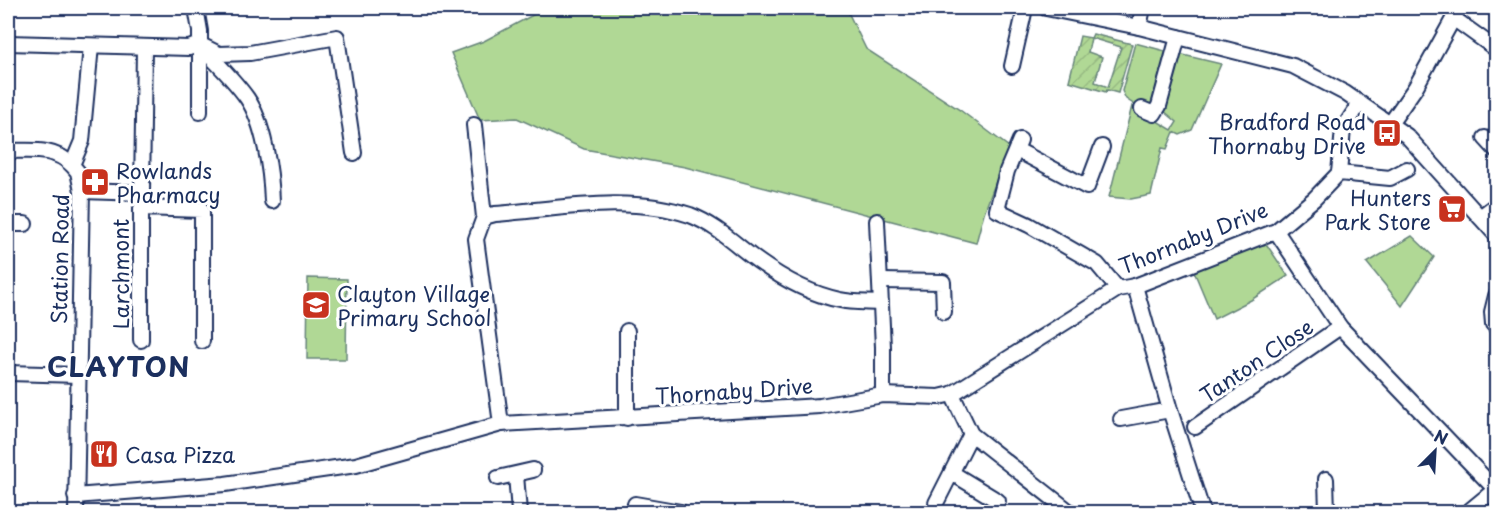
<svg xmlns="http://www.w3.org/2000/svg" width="1504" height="520" font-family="'Playpen Sans',sans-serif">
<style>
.green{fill:#b0d895;stroke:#66847a;stroke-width:1.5}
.garden{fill:url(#garden-furrows);stroke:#66847a;stroke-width:1.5;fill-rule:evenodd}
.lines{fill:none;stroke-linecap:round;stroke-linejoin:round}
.minor-casing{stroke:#1b2f5e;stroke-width:18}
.minor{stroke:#fff;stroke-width:14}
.labels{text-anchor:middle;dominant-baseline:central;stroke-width:6;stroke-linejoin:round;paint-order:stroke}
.poi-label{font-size:21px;fill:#1b2f5e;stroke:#fff;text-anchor:start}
.street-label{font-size:21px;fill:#1b2f5e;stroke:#fff}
.district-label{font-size:27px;font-weight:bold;letter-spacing:1.5px;fill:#1b2f5e;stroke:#fff}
</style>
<defs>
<pattern id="garden-furrows" width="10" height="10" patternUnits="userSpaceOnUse" patternTransform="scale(1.5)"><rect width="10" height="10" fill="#b0d895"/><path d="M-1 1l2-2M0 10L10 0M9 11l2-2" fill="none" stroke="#97ba83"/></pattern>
</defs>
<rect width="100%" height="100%" fill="#fff"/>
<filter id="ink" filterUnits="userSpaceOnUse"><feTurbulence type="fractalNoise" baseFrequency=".0167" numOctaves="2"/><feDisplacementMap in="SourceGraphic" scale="12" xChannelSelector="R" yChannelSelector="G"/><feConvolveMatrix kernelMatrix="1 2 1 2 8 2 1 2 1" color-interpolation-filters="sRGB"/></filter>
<g filter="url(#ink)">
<g class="green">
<path d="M546 8H846L866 49 960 110 1009 147 984 213 976 243 685 167 584 149 517 118 480 120 451 53 484 41Z"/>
<path d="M1135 43 1169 52 1153 103 1138 107 1126 99 1122 91Z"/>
<path d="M1179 54 1221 64 1192 130 1180 135 1174 132 1167 149 1162 148 1151 195 1131 199 1109 197 1132 106 1172 130 1177 122 1164 111Z"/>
<path d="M1412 236 1434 257 1402 306 1367 263Z"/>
<path d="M1260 245H1267L1288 276 1251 300 1214 319 1193 269Z"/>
<path d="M308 278 347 279 346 359H307Z"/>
</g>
<path class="garden" d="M1093 34 1132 44 1118 93 1107 90 1106 92 1069 81 1080 36 1091 38ZM1091 38 1121 47 1108 87 1095 82 1102 57 1088 52Z"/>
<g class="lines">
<g class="minor-casing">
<g id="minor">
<path d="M196 8 200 31V112"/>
<path d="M1046 8 1139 27 1293 66 1345 93 1407 136 1496 235"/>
<path d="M1453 18 1496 49"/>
<path d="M1139 27 1143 8"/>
<path d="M8 43 189 48 199 44"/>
<path d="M199 44 219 54 250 53 337 37 354 153"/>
<path d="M204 50C219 65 235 81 247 98 264 123 271 171 272 201"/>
<path d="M1012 66 1024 13 1023 8"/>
<path d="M1142 109 1154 114 1159 106 1178 37"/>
<path d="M1390 124 1415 88 1459 8"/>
<path d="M474 125 484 217 476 239 501 424"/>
<path d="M1485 138 1496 150"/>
<path d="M1020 140 1007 171 997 210 1029 225 1097 264 1118 289"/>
<path d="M1017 150 1087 187 1102 147"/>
<path d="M8 151C31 151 54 147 72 165"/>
<path d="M1339 173 1343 129 1360 103"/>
<path d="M82 191 142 193 144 47"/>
<path d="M484 217 495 214C558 209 628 194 690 215 716 225 736 245 758 261 783 279 810 294 840 300 853 303 867 302 881 303"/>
<path d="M1480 217 1496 205"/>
<path d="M877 221 883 347V395"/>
<path d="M8 224H25"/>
<path d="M1276 231 1340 327 1496 490"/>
<path d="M881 281 943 282 944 312"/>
<path d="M1135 286 1170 410 1201 507 1204 512"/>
<path d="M1496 296 1492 312 1493 324 1496 327"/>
<path d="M627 331V418"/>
<path d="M141 340V208L202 210V341"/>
<path d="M8 373 79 375"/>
<path d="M952 394 971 434 1070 512"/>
<path d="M1121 419 1170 410"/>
<path d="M1195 427 1340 327"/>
<path d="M952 473 998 501"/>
<path d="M516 475 519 512"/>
<path d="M498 478 533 470"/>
<path d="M1326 479 1327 512"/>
<path d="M75 496 225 484 356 465 501 424 820 406 883 395 939 397 952 394 1118 289 1135 286 1276 231 1314 199 1339 173 1390 178 1407 169"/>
<path d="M936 503 971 434"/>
<path d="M635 504 681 512"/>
<path d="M76 512 82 191 78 172 72 165 82 141 91 46"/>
<path d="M1468 512 1496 489"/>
</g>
</g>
<use href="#minor" class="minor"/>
</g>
</g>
<defs>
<g id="bus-square" transform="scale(1.5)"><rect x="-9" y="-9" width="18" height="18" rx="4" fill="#c8321e" stroke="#fff"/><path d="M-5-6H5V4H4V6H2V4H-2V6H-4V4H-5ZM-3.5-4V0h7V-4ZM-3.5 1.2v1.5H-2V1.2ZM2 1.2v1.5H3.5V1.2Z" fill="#fff"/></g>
<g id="pharmacy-square" transform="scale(1.5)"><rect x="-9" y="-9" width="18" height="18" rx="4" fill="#c8321e" stroke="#fff"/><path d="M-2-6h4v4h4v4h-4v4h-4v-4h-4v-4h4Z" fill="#fff"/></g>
<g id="supermarket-square" transform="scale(1.5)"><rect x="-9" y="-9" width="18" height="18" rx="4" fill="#c8321e" stroke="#fff"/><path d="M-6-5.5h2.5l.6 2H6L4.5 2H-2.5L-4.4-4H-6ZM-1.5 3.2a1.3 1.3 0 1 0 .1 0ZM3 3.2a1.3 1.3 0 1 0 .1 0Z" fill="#fff"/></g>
<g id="school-square" transform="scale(1.5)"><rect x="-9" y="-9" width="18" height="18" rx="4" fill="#c8321e" stroke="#fff"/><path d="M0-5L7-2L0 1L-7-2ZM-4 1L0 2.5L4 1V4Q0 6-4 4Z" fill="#fff"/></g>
<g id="restaurant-square" transform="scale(1.5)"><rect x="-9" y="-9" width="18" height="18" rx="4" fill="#c8321e" stroke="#fff"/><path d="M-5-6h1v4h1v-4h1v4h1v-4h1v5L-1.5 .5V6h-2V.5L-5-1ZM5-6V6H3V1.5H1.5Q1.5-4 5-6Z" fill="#fff"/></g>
</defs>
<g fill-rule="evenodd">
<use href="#bus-square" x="1387" y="133"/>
<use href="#pharmacy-square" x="95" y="182"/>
<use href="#supermarket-square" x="1452" y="209"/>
<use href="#school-square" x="316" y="305"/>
<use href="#restaurant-square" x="104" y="454"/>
</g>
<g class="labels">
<g class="poi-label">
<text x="1366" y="121" text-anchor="end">Bradford Road<tspan x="1366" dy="24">Thornaby Drive</tspan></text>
<text x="116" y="170">Rowlands<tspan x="116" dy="24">Pharmacy</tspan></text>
<text x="1431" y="197" text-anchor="end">Hunters<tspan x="1431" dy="24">Park Store</tspan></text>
<text x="337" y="293">Clayton Village<tspan x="337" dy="24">Primary School</tspan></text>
<text x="125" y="454">Casa Pizza</text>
</g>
<g class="street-label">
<text transform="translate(1193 237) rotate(-22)">Thornaby Drive</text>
<text transform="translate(59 259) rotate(-89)">Station Road</text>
<text transform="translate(120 274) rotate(-90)">Larchmont</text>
<text transform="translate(1256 360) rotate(-34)">Tanton Close</text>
<text transform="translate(734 390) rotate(-4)">Thornaby Drive</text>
</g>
<g class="district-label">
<text x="119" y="365">CLAYTON</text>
</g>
</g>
<rect width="1504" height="520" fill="none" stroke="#fff" stroke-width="30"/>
<rect x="15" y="15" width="1474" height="490" fill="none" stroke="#1b2f5e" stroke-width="2" filter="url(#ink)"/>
<g transform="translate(1435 451) rotate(24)" stroke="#ffffff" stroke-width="4.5" paint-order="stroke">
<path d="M0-4.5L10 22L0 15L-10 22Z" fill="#1b2f5e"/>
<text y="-9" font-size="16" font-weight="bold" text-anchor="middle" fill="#1b2f5e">N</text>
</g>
</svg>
